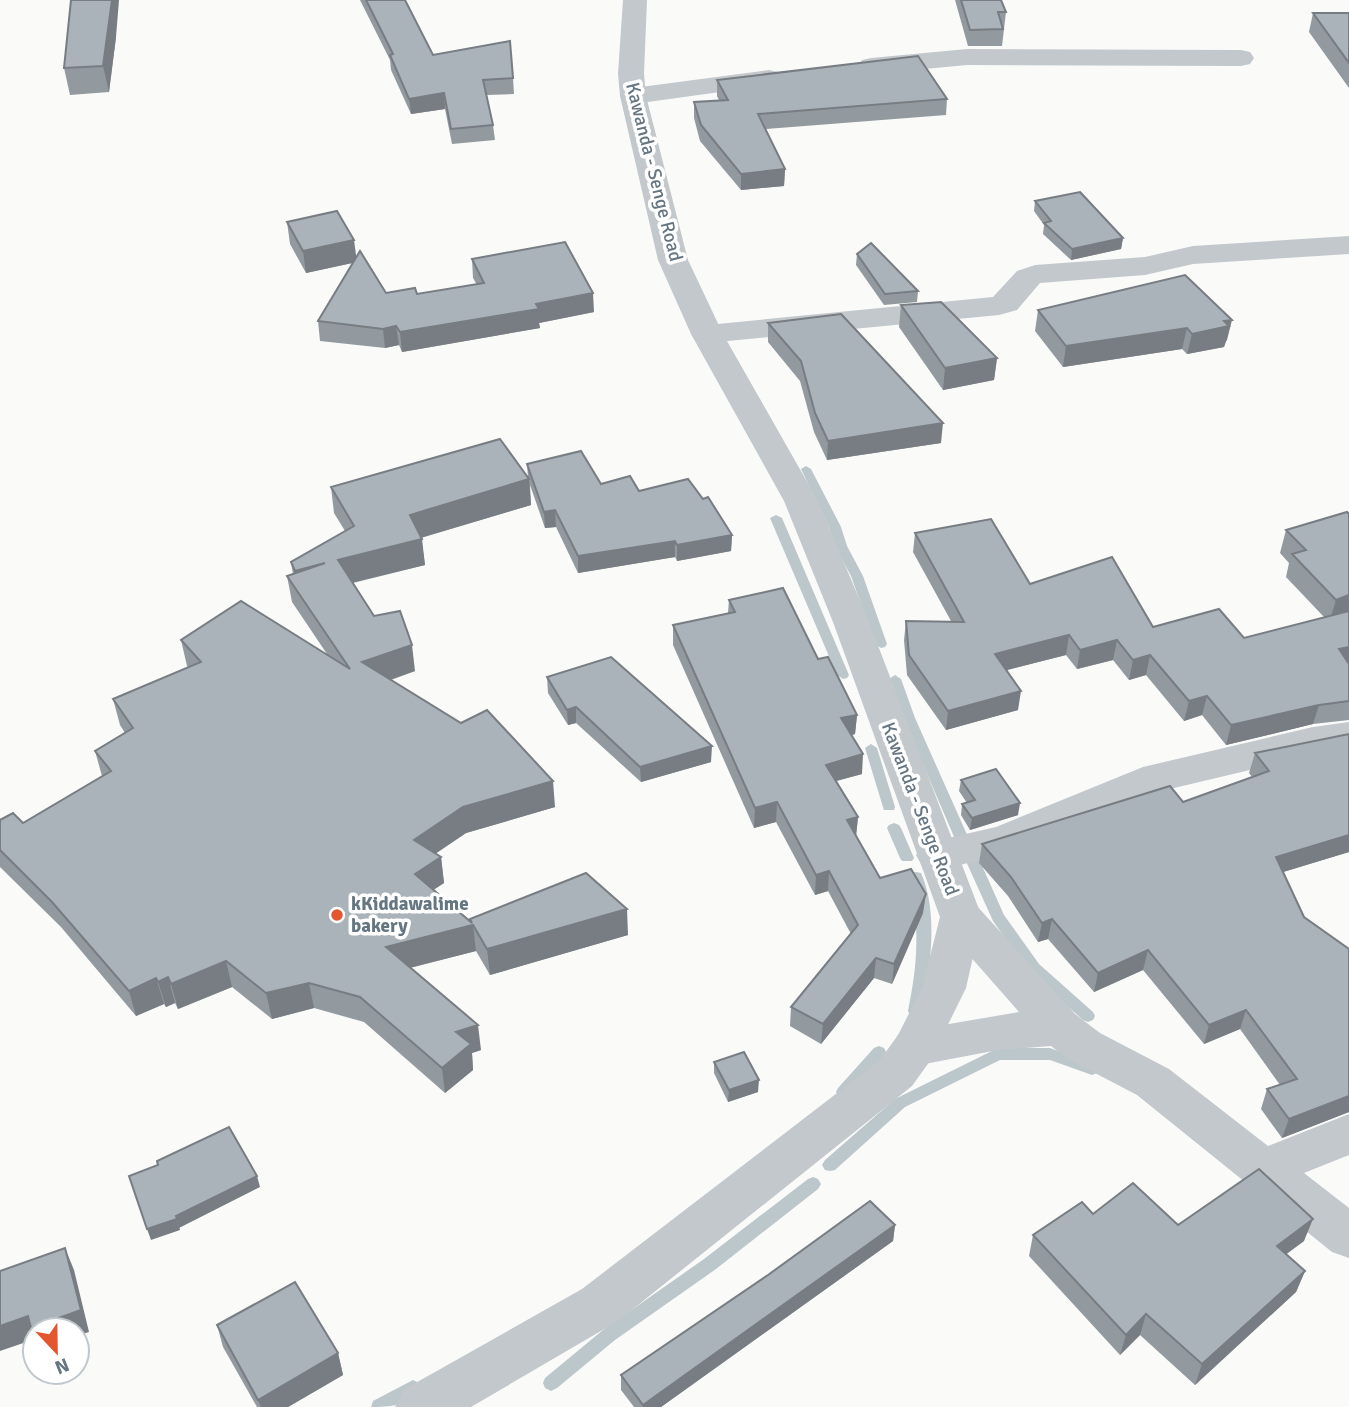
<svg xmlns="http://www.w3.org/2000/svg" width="1349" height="1407" font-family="Signika,sans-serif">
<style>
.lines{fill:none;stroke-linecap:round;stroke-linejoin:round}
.stream{fill:#bbc7cb;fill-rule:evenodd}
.minor{fill:#c3c8cc;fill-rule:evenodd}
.tertiary{fill:#c3c8cc;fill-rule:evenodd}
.wall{fill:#929a9f}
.shaded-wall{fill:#777d82}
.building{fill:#aab3b9;stroke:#777d82;stroke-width:2}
.poi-dot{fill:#e4572e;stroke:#fff;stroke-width:2.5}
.labels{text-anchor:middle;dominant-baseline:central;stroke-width:7;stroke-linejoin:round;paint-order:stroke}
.street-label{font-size:19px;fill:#657683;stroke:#fff}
.poi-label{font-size:19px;font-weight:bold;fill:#657683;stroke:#fff;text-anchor:start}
</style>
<rect width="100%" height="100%" fill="#fafaf8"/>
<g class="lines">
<g class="stream">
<path d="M806 466 811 469 841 527 847 546 863 576 887 644 885 647 881 648 875 644 851 576 835 546 829 527 801 469Z"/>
<path d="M776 515 782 518 849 675 847 678 843 679 837 675 770 518Z"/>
<path d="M895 675 901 679 915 718 969 839 967 842H957L955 839 903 718 889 679Z"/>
<path d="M871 744 877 748 895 807 894 810H884L883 807 865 748Z"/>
<path d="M894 823 899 825 901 828 914 858 912 861H902L900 858 887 828 889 825Z"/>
<path d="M972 854 977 856 979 859 1004 915 1039 964 1093 1012 1095 1016 1093 1020 1088 1022 1083 1020 1029 972 993 921 965 859 967 856Z"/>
<path d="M916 872 921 873C939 914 930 969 922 1011L920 1015 915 1017 910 1015 908 1011C918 963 920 926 909 877L911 873Z"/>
<path d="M879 1046 884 1048 886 1052 884 1056 848 1096 843 1098 838 1096 836 1092 838 1088 874 1048Z"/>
<path d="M998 1048H1050L1097 1065 1099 1069 1097 1073 1092 1075 1050 1060H1000L905 1107 835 1170 830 1171 825 1170 822 1165 825 1160 895 1099Z"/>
<path d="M813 1177 818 1179 821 1184 818 1189 716 1269 615 1340 557 1388 551 1391 545 1388 543 1383 545 1378 603 1330 704 1259 808 1179Z"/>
<path d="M413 1380 419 1383 421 1388C412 1406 388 1407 371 1407L373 1401Z"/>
</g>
<g class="minor">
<path d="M967 49 1241 50 1250 52 1254 58 1250 64 1241 66 967 65 871 74 862 72 858 66 862 60 871 58Z"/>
<path d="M769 70 778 72 782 78 778 84 633 104 624 102 620 96 624 90 633 88Z"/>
<path d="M1349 236V254L1193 264 1145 275 1040 283 1017 310 999 315 707 343 696 341 691 334 696 327 707 325 993 297 1017 271 1035 265 1145 257 1193 246Z"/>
<path d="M1349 722V750L1313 755 1153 793 1004 855 937 870 922 866 916 855 922 844 996 827 1143 767 1313 727Z"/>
<path d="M961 901 976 905 1075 1014 1100 1033 1169 1069 1268 1146 1349 1114V1155L1304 1173 1349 1208V1258L1332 1252 1137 1095 1068 1059 1051 1046 998 1050 914 1066 898 1061 891 1048 898 1035 914 1030 1019 1012 946 929 940 917 946 905Z"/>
</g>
<path class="tertiary" d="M623 0H647L644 74 646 96 688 260 723 334 818 501 869 622 982 917 966 988 930 1061 912 1086 618 1321 471 1407H395L403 1390 582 1289 880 1060 898 1035 922 988 940 917 833 622 784 501 691 334 658 260 620 96 618 74Z"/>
</g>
<g class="wall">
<path d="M360 0H405L433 55 513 78 514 94 487 95 493 125 495 140 452 144 445 109 411 114 391 70 390 60Z"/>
<path d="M955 0H1001L1006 12 1002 46H968Z"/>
<path d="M1313 13H1349V88L1309 32Z"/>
<path d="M116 37 109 92 70 95 64 68Z"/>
<path d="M717 80 947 99 946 115 766 129 785 169 784 186 741 190 700 141 694 118V102L719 100 717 96Z"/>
<path d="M1035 201 1123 238 1121 249 1071 260 1043 234 1044 225 1034 211Z"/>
<path d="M287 222 356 256 386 293 417 294 477 285 473 278 472 259 594 312 539 323 540 328 402 352 399 345 385 348 320 341 318 321 352 263 306 273 290 244Z"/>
<path d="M857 254 918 291 917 302 884 305 856 265Z"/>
<path d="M1185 275 1227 340 1226 341 1224 347 1187 354 1182 349 1063 367 1035 331 1038 310Z"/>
<path d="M901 305 997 358 994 380 943 390 899 327Z"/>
<path d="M768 323 941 443 827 460 814 432 800 381 768 342Z"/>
<path d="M527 464 601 484 639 491 703 499 732 535 731 551 677 561 675 557 578 573 556 527 545 528 530 485 531 505 421 538 425 565 353 583 374 616 415 671 391 680 555 807 466 833 435 854 441 857 444 883 433 890 470 921V919L628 935 490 975 476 951 410 968 481 1050 472 1053 473 1070 445 1093 364 1022 314 1008 272 1019 232 987 178 1009 175 1003 166 1007 164 1004 136 1016 61 927 0 867V820L23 823 102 776 95 751 125 733 120 725 113 699 189 668 187 666 181 640 327 654 292 602 287 576 293 574 291 562 345 531 334 513 331 487 528 477Z"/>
<path d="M1349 514V720L1313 724 1226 745 1202 715 1184 721 1146 675 1129 680 1113 660 1077 669 1066 655 1006 670 1018 710 946 730 907 675 904 640 906 621H951L913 552 915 533 1030 584 1153 627 1244 638 1324 617 1286 577 1289 563 1280 553 1286 530Z"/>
<path d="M729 600 818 659 857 715 855 734 852 735 862 774 836 781 858 817 856 836 880 878 923 913 892 984 874 978 821 1044 790 1026 791 1007 851 934 828 891 815 895 776 822 754 828 673 645V625L728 613Z"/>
<path d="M547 677 711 762 641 782 576 723 568 725 548 693Z"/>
<path d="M1349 734V852L1283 872 1304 917 1349 949V1112L1282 1138 1261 1109 1267 1089 1280 1085 1240 1029 1204 1044 1143 970 1094 992 1048 939 1038 942 1008 896 979 863 982 844 1183 802 1252 777 1249 773 1255 753Z"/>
<path d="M961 780 1018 815 970 830 961 815 962 804 967 803 959 791Z"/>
<path d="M714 1062 758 1092 728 1102 714 1073Z"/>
<path d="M1093 1214 1304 1241 1286 1254 1305 1271 1296 1292 1195 1385 1140 1335 1120 1355 1029 1256 1033 1235Z"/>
<path d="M895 1225 893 1241 661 1407H634L621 1390V1375Z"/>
<path d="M217 1325 338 1353 343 1375 288 1407H257L223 1347Z"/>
</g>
<g class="shaded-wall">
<path d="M112 0H119L116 37 109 92 103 66Z"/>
<path d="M444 93 445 109 411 114 409 99Z"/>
<path d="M785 169 784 186 741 190V174Z"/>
<path d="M1123 238 1121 249 1071 260 1072 249Z"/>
<path d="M354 240 357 262 306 273 303 251Z"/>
<path d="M593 293 594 312 539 323 540 328 402 352 400 332 536 304Z"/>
<path d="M1232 320 1227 340 1226 341 1224 347 1187 354 1192 334 1224 321Z"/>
<path d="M396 326 399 345 385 348 383 329Z"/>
<path d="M1187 328 1182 349 1063 367 1066 346Z"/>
<path d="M997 358 994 380 943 390 945 368Z"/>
<path d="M943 423 941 443 827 460 828 441Z"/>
<path d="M529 479 531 505 413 540 410 515Z"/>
<path d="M555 510 556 527 545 528 544 512Z"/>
<path d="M732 535 731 551 677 561V545Z"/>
<path d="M422 539 425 565 342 585 338 560Z"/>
<path d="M675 541V557L578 573V556Z"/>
<path d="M325 563 298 592 295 571Z"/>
<path d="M1349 595V616L1329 623 1336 600Z"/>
<path d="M1069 635 1066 655 992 674 995 654Z"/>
<path d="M1117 640 1113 660 1077 669 1080 650Z"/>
<path d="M412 645 415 671 366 688 362 662Z"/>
<path d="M1349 647V665L1339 649Z"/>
<path d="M1150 655 1146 675 1129 680 1133 660Z"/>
<path d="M1021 691 1018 710 946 730 948 711Z"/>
<path d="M1207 696 1202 715 1184 721 1189 701Z"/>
<path d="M1319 705 1313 724 1226 745 1231 725Z"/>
<path d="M576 707V723L568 725 567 710Z"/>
<path d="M857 715 855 734 840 738 841 718Z"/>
<path d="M712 746 711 762 641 782 640 767Z"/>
<path d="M863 754 862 774 825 784 826 765Z"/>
<path d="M553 781 555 807 466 833 417 866 414 840 463 807Z"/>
<path d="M777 802 776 822 754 828 755 808Z"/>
<path d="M1020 803 1018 815 970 830 972 818Z"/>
<path d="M858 817 856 836 847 820Z"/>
<path d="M1349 835V852L1270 876 1276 857Z"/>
<path d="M441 857 444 883 418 900 415 874Z"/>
<path d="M829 871 828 891 815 895 816 875Z"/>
<path d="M926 894 923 913 892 984 894 964Z"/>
<path d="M627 909 628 935 490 975 487 949Z"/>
<path d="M1052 919 1048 939 1038 942 1042 923Z"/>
<path d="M473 925 476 951 389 973 386 947Z"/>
<path d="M1148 950 1143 970 1094 992 1098 973Z"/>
<path d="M876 958 874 978 821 1044 823 1024Z"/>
<path d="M226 961 232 987 178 1009 171 984Z"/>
<path d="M168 977 175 1003 166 1007 158 982Z"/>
<path d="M156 978 164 1004 136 1016 129 991Z"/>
<path d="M309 983 314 1008 272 1019 266 993Z"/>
<path d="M1246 1010 1240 1029 1204 1044 1209 1025Z"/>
<path d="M478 1025 481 1050 472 1053 473 1070 445 1093 442 1068 456 1032Z"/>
<path d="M759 1080 758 1092 728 1102 729 1090Z"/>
<path d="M1349 1096V1112L1282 1138 1289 1119Z"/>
<path d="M257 1176 260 1187 179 1228 176 1216Z"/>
<path d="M177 1219 180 1230 151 1240 147 1229Z"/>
<path d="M1313 1219 1304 1241 1269 1267 1277 1246Z"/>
<path d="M895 1225 893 1241 661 1407H643V1405Z"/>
<path d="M65 1248 74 1270 89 1332 77 1336V1330H35V1339L0 1351V1326Z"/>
<path d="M1305 1271 1296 1292 1195 1385 1202 1364Z"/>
<path d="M1146 1314 1140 1335 1120 1355 1126 1335Z"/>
<path d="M338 1353 343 1375 288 1407H261L258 1400Z"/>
</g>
<g class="building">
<path d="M71 0H112L103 66 64 68Z"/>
<path d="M366 0H405L433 55 510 41 513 78 483 80 493 125 451 129 444 93 409 99 390 55 393 54Z"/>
<path d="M961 0H1001L1006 12H998L1003 29 970 30Z"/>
<path d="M1313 13H1349V63Z"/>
<path d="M918 56 947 99 758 114 785 169 741 174 701 125 694 102 728 100 717 80Z"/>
<path d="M1080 192 1123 238 1072 249 1044 223 1051 221 1035 201Z"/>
<path d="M337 211 354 240 303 251 287 222Z"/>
<path d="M565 242 593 293 536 304 539 309 400 332 396 326 383 329 318 321 360 251 386 293 415 288 417 294 484 283 472 259Z"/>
<path d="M871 243 918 291 885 294 857 254Z"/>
<path d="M1185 275 1232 320 1224 321 1229 326 1192 334 1187 328 1066 346 1038 310Z"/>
<path d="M941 302 997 358 945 368 901 305Z"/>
<path d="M841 314 943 423 828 441 815 413 801 361 768 323Z"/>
<path d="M500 439 529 479 410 515 422 539 338 560 374 616 400 611 412 645 362 662 461 723 487 710 553 781 463 807 414 840 441 857 415 874 472 923 470 919 586 873 627 909 487 949 473 925 386 947 478 1025 456 1032 471 1044 442 1068 360 997 309 983 266 993 226 961 171 984 168 977 158 982 156 978 129 991 52 902 0 850V820L13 813 23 823 111 771 95 751 133 728 113 699 201 662 181 640 241 601 350 669 287 576 325 563 295 571 291 562 354 526 331 487Z"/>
<path d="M581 451 601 484 630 476 639 491 688 479 703 499 708 497 732 535 677 545 675 541 578 556 555 510 544 512 527 464Z"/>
<path d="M1347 512 1349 514V595L1336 600 1292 554 1306 550 1286 530Z"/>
<path d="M991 519 1030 584 1112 557 1153 627 1219 609 1244 638 1349 611V647L1339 649 1349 664V701L1319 705 1231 725 1207 696 1189 701 1150 655 1133 660 1117 640 1080 650 1069 635 995 654 1021 691 948 711 909 655 906 621 964 622 915 533Z"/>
<path d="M783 588 818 659 828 657 857 715 841 718 863 754 826 765 858 817 847 820 880 878 911 869 926 894 894 964 876 958 823 1024 791 1007 858 925 829 871 816 875 777 802 755 808 673 625 735 612 729 600Z"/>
<path d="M611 657 712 746 640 767 576 707 567 710 547 677Z"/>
<path d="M1349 734V835L1276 857 1304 917 1349 949V1096L1289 1119 1267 1089 1297 1079 1246 1010 1209 1025 1148 950 1098 973 1052 919 1042 923 1011 877 982 844 1170 786 1183 802 1269 771 1255 753Z"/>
<path d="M996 769 1020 803 972 818 962 804 975 800 961 780Z"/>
<path d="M744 1052 759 1080 729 1090 714 1062Z"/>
<path d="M229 1127 257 1176 176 1216 177 1219 147 1229 129 1176 158 1165 157 1161Z"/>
<path d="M1259 1169 1313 1219 1277 1246 1305 1271 1202 1364 1146 1314 1126 1335 1033 1235 1082 1202 1093 1214 1133 1183 1178 1225Z"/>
<path d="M870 1201 895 1225 643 1405 621 1375 768 1275Z"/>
<path d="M65 1248 81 1310 31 1328 28 1316 0 1326V1271Z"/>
<path d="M295 1282 338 1353 258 1400 217 1325Z"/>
</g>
<circle class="poi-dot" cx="337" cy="915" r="7"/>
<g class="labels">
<g class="street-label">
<text transform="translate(654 172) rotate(76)">Kawanda - Senge Road</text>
<text transform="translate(920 809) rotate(69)">Kawanda - Senge Road</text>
</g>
<g class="poi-label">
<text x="351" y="904">kKiddawalime<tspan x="351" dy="22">bakery</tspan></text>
</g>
</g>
<g transform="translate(56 1351) rotate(158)"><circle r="33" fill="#ffffff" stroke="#c1c8cd" stroke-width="2"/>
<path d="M0-5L12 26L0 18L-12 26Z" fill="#e4572e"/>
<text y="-10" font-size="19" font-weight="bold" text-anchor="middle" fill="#657683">N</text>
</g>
</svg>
